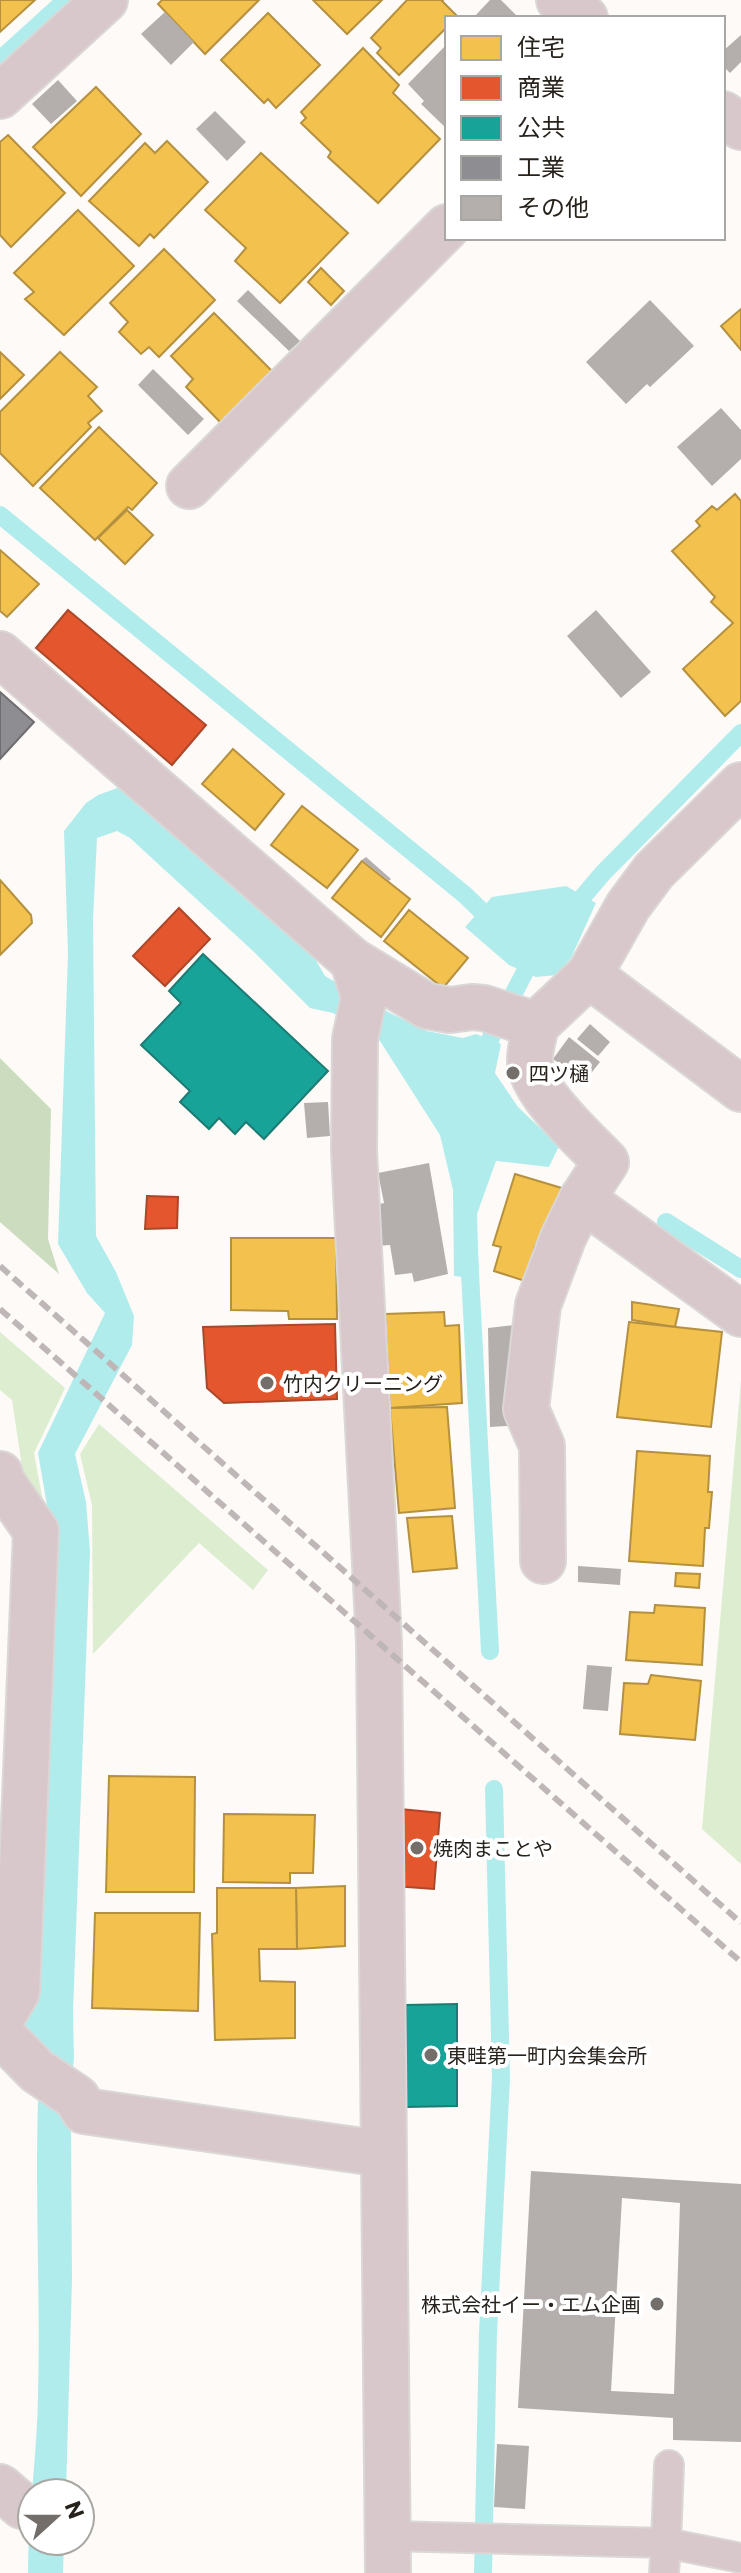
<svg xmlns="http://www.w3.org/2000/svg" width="741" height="2573" font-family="Commissioner,'Noto Sans JP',sans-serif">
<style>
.green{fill:#ddedd0}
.forest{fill:#ccdcbe}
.water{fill:#b1eced}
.homes{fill:#f2c14e;stroke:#b5913f;stroke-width:2}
.shops{fill:#e4572e;stroke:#ac4729;stroke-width:2}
.public{fill:#17a398;stroke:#1c7c73;stroke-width:2}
.industry{fill:#8d8d92;stroke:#6f6d6f;stroke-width:2}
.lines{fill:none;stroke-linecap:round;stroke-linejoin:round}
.stream{stroke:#b1eced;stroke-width:18}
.building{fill:#b4afad;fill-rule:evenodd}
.service-casing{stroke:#dad7d6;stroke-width:32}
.minor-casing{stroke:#dad7d6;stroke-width:48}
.service{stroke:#d8c8cc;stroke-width:28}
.minor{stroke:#d8c8cc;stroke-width:44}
.rail{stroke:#bfb6b7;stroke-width:6;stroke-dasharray:12 6;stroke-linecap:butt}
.poi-dot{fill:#736e69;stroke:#fff;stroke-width:3}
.labels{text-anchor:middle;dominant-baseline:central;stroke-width:8;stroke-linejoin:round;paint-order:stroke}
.poi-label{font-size:20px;fill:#28221c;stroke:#fff;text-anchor:start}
</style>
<rect width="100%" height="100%" fill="#fdfaf8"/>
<g class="green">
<path d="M0 1332 65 1388 34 1453 47 1523 25 1487 12 1400 0 1390Z"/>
<path d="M741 1380V1864L702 1829Z"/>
<path d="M99 1424 268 1570 253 1590 199 1543 93 1654 92 1505 80 1454Z"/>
</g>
<path class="forest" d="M0 1058 51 1109 48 1239 59 1274 0 1222Z"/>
<g class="water">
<path d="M120 787 306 943 325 976 390 1013 427 1031 463 1038 476 1034 501 1044 495 1073 518 1107 559 1146 549 1167 496 1161 477 1214 479 1279 454 1276 453 1190 440 1135 380 1041 333 1013 310 1008 253 951 130 838 117 831 97 838 93 919 96 1236 116 1272 134 1316 132 1345 75 1454 86 1502 90 1551 73 2012 74 2059 67 2114 71 2129 72 2279 66 2493H32V2541H64L63 2573H28C28 2514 37 2455 38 2396 41 2284 33 2171 40 2059L0 2020 53 1540 38 1453 105 1313 87 1293 58 1244 68 954 64 831 86 803 98 795Z"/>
<path d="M566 886 596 903 571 958 557 975 536 977 509 965 465 927 492 897Z"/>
</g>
<g class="homes">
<path d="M0 0H35L0 32Z"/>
<path d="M162 0H259L205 54 158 4Z"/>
<path d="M313 0H382L347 34Z"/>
<path d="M407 0H443L442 1 457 16 447 18V27L399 75 377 53 381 48 371 38Z"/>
<path d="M268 13 320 65 276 108 268 99 264 103 221 60Z"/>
<path d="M363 48 399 85 393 93 440 139 378 203 328 157 331 152 301 123 306 118 301 112Z"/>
<path d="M96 87 141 134 81 196 33 147Z"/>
<path d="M8 135 65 193 11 247 0 235V142Z"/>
<path d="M167 141 208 182 154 238 150 234 139 246 89 201 145 143 155 153Z"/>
<path d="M261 153 348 233 280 303 235 261 246 248 205 210Z"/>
<path d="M78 210 134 266 64 335 25 299 34 292 14 273Z"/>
<path d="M164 249 215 300 159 357 149 347 141 354 119 332 128 322 110 303Z"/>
<path d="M321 268 344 291 331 305 308 282Z"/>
<path d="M741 309V350L721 326Z"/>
<path d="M214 313 273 372 223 425 186 387 193 379 171 356Z"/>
<path d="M0 352 24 375 0 399Z"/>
<path d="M60 352 97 387 88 396 102 411 88 423 91 427 33 486 0 453V412Z"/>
<path d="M99 427 157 483 132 510 128 507 95 540 40 488Z"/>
<path d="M735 494 741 501V701L725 716 683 669 733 623 711 602 715 597 672 551 700 526 696 521 712 506 717 510Z"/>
<path d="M127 510 153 535 125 564 98 538Z"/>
<path d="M0 550 39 584 7 617 0 611Z"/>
<path d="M233 749 284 794 255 830 202 784Z"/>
<path d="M302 806 358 850 327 888 271 845Z"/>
<path d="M362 861 410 899 381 937 332 898Z"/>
<path d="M0 880 31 915 32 923 0 955Z"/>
<path d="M409 910 468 958 443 988 384 941Z"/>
<path d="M515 1174 565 1189 547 1250 535 1246 525 1281 494 1271 501 1247 493 1245Z"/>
<path d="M231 1238H336L337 1319H289L288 1311 231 1310Z"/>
<path d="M632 1302 679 1309 675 1327 632 1320Z"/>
<path d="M444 1312 445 1326 459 1325 462 1403 390 1408 385 1314Z"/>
<path d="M629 1322 722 1332 711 1427 617 1417Z"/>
<path d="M447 1407 455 1508 399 1513 390 1408Z"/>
<path d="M637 1451 710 1456 708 1492H712L709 1528H705L703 1566 629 1561Z"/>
<path d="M452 1516 457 1568 413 1572 407 1518Z"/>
<path d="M676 1573 700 1574 699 1588 675 1586Z"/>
<path d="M655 1605 705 1608 702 1665 626 1660 630 1612 654 1613Z"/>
<path d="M651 1675 701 1681 695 1740 620 1734 624 1683 648 1684Z"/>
<path d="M109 1776 195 1777 194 1892H106Z"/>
<path d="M224 1814 315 1815 313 1873H290V1883L223 1882Z"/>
<path d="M345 1886V1946L297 1949 296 1888Z"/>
<path d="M217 1888H296L297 1949H259L260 1981 295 1982V2038L215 2040 212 1934 217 1933Z"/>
<path d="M95 1913H200L198 2011 92 2008Z"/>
</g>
<g class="shops">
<path d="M68 610 206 725 172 765 36 648Z"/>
<path d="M179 908 210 939 165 986 133 956Z"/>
<path d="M147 1196 178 1197 177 1228 145 1229Z"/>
<path d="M335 1324 337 1399 224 1403 207 1388 203 1327Z"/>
<path d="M400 1809 440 1813 434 1889 394 1886Z"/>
</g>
<g class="public">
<path d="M203 954 328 1071 264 1139 246 1122 235 1134 219 1118 209 1129 180 1102 190 1091 141 1045 181 1003 169 991Z"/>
<path d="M457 2004V2106L406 2107V2005Z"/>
</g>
<path class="industry" d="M0 692 34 722 0 759Z"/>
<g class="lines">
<g class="stream">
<path d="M0 60 66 0"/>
<path d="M0 515 465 895 497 926"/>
<path d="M569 913 603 873 741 733"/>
<path d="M480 1059 531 960 538 952"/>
<path d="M666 1222 741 1269"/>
<path d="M469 1255 490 1651"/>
<path d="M483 2573 488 2333 501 2078 494 1789"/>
</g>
</g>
<g class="building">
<path d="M490 0H501L519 18H473Z"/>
<path d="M165 12 194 42 171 65 141 34Z"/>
<path d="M741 35V62L730 73 723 66V51Z"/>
<path d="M447 44V129L421 104 424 101 408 84Z"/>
<path d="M58 80 77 101 51 124 32 104Z"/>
<path d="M215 111 246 142 227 161 196 129Z"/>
<path d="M248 290 300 341 289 351 237 301Z"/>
<path d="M650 300 694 346 650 387 647 384 626 404 586 362Z"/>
<path d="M153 369 204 419 188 435 138 385Z"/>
<path d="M721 408 741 430V459L712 486 677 447Z"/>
<path d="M596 610 651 672 621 698 567 636Z"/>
<path d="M366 857 391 879 389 881 362 860Z"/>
<path d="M590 1024 610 1042 598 1056 577 1039Z"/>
<path d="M569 1037 600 1062 584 1082 553 1059Z"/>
<path d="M328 1102 330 1136 307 1138 304 1103Z"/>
<path d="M429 1163 448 1274 414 1282 412 1273 395 1275 390 1245 378 1246 371 1206 384 1203 378 1173Z"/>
<path d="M515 1325 520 1425 490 1427 488 1328Z"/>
<path d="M578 1566 621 1569 620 1585 578 1582Z"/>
<path d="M587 1665 612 1667 608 1711 583 1709Z"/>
<path d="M531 2171 741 2184V2442L673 2440V2418L518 2408ZM622 2198 680 2203 674 2394 611 2391Z"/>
<path d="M497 2444 529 2446 525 2509 494 2507Z"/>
</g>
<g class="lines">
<g class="service-casing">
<g id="service">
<path d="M669 2465 666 2543 741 2558"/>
<path d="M388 2536 666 2543 664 2573"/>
</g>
</g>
<g class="minor-casing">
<g id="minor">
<path d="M559 0 585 18"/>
<path d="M0 96 105 0"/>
<path d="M723 114 741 127"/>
<path d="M189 486 447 227"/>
<path d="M0 654 353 961"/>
<path d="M589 975 741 1089"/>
<path d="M536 1025C534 1036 529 1051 530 1062 532 1093 585 1140 606 1162L582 1199 741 1314"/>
<path d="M0 1474V1479L36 1531 17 1992 0 2020"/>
<path d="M543 1561 542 1446 526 1409 538 1305 563 1238 582 1199"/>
<path d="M0 2033 37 2071 77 2098 84 2111 383 2154"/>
<path d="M0 2487 22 2506"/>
<path d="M388 2573 379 1643 354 1151 355 1039 364 997 353 961 427 1006 450 1010 472 1007 484 1008 536 1025 589 975 628 906 654 871 741 785"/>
</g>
</g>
<use href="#service" class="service"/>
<use href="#minor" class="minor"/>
<g class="rail">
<path d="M0 1266 741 1923"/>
<path d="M0 1309 741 1962"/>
</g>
</g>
<g class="poi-dot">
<circle cx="513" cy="1073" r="8"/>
<circle cx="267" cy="1383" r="8"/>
<circle cx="417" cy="1848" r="8"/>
<circle cx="431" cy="2055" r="8"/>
<circle cx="657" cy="2304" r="8"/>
</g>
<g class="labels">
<g class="poi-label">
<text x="529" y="1073">四ツ樋</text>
<text x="283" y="1383">竹内クリーニング</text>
<text x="433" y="1848">焼肉まことや</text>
<text x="447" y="2055">東畦第一町内会集会所</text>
<text x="641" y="2304" text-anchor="end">株式会社イー・エム企画</text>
</g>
</g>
<rect x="445" y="16" width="280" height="224" fill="#ffffff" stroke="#a9a7a4" stroke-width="2"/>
<rect x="461" y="36" width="40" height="24" fill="#f2c14e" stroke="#a9a7a4" stroke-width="2"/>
<text x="517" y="56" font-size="24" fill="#28221c">住宅</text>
<rect x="461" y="76" width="40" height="24" fill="#e4572e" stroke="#a9a7a4" stroke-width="2"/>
<text x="517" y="96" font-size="24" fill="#28221c">商業</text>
<rect x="461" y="116" width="40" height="24" fill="#17a398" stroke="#a9a7a4" stroke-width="2"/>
<text x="517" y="136" font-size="24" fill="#28221c">公共</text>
<rect x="461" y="156" width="40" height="24" fill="#8d8d92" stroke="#a9a7a4" stroke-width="2"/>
<text x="517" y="176" font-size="24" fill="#28221c">工業</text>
<rect x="461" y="196" width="40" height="24" fill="#b4afad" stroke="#a9a7a4" stroke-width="2"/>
<text x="517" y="216" font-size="24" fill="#28221c">その他</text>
<g transform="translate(56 2517) rotate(69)"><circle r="38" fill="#ffffff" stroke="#a9a7a4" stroke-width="2"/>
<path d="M0-6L14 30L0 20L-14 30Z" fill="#736e69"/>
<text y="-12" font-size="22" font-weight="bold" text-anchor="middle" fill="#28221c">N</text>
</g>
</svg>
